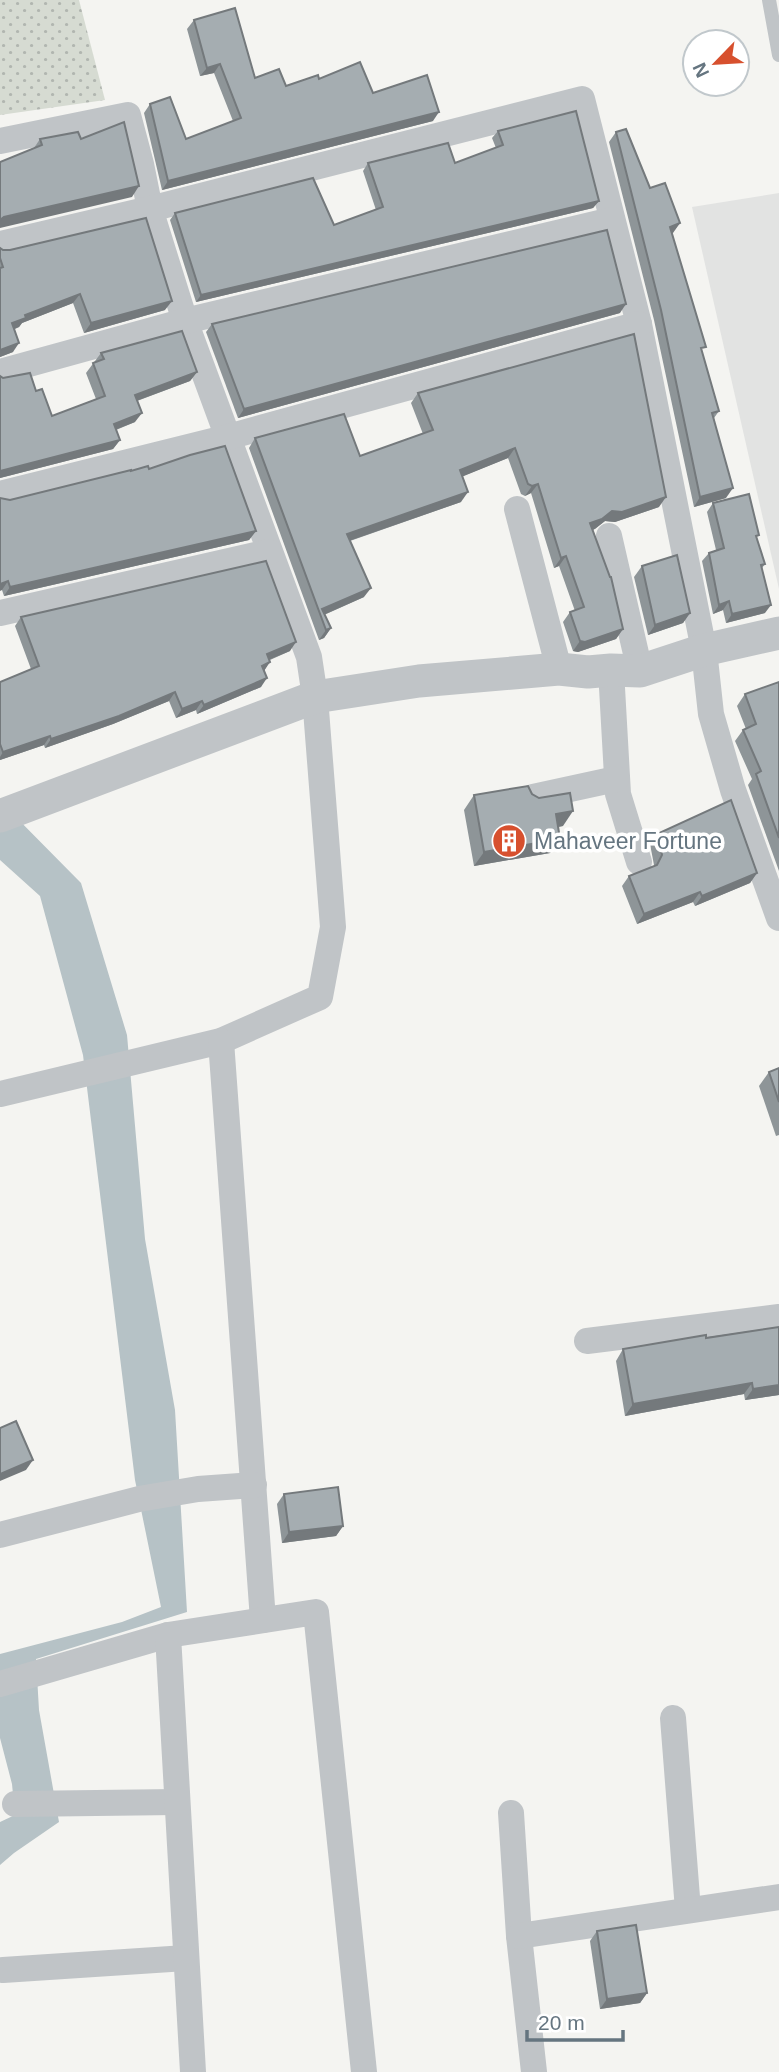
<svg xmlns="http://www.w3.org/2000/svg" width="779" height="2072" font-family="Helvetica,sans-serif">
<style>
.built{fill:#e2e3e2}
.grass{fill:url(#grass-dots)}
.water{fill:#b6c2c6}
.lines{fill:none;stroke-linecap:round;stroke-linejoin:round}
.service{stroke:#c0c4c7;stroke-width:14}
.minor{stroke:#c0c4c7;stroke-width:26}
.tertiary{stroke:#c0c4c7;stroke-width:33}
.wall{fill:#8e9598}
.shaded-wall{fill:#74797c}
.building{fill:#a5adb1;stroke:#74797c;stroke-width:2}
.labels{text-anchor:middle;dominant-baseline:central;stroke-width:7;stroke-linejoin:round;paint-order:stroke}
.poi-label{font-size:23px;fill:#657580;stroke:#fff;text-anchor:start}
</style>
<defs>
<pattern id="grass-dots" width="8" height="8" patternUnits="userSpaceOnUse" patternTransform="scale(1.75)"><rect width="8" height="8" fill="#d6dbd2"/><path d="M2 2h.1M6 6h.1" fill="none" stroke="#b1b6b0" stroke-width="1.8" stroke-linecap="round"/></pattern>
</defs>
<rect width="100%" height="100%" fill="#f4f4f1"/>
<path class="built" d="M779 193V589L692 207Z"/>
<path class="grass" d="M0 0H79L105 100 0 115Z"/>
<path class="water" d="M0 801 81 883 127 1035 145 1239 175 1410 187 1612 36 1659 39 1710 59 1822 14 1853 0 1865V1822L15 1815 12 1784 0 1738V1654L122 1622 161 1607 135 1480 83 1055 40 896 0 860Z"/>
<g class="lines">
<path class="service" d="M769 0 779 55"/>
<g class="minor">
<path d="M0 141 128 115 141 164 150 209 185 321 309 657 315 697 333 927 320 997 221 1041 0 1094"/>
<path d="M0 244 150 209 582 99 639 324 704 650 711 714 733 790 779 918"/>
<path d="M0 372 185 321 612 220"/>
<path d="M0 494 228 437 639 324"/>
<path d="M517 509 559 669"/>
<path d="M609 536 640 671"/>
<path d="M0 613 269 552"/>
<path d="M611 670 618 794 639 862"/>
<path d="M533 797 616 779"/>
<path d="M221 1041 263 1620"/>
<path d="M587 1341 779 1317"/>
<path d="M0 1535 139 1499 198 1489 254 1485"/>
<path d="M0 1684 168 1635"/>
<path d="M673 1718 688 1910"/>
<path d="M15 1804 177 1802"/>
<path d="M511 1813 519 1936 534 2072"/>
<path d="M519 1936 779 1897"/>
<path d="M3 1970 186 1958"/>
<path d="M193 2072 168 1635 316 1612 364 2072"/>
</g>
<path class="tertiary" d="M0 816 315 697 419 681 559 669 588 672 611 670 640 671 704 650 779 633"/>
</g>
<g class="wall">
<path d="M194 20 255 78 286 86 319 79 373 93 433 121 162 190 144 113 150 104 186 139 233 121 214 73 200 76 187 29Z"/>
<path d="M498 131 599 201 593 208 196 302 170 220 175 213 334 225 376 210 363 171 368 163H455L496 148 492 138Z"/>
<path d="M616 132 650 188 680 223 672 233 702 352 719 411 714 418 726 498 694 507 654 320 609 142Z"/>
<path d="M40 139H81L132 197 34 148Z"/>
<path d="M0 248 165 310 84 333 73 303 22 323 19 327 15 329 13 352 0 357Z"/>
<path d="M620 313 238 418 206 332 212 324Z"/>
<path d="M101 353 197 372 190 381 137 401 135 422 116 430 120 440 113 449 0 478V376L36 391 52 416 96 399 86 373Z"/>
<path d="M418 393 659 507 615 522 605 521 593 530 623 629 616 639 578 652 573 651 563 622 570 612 575 611 559 566 554 568 531 493 525 496 521 494 508 458 463 476 461 502 350 541 364 597 324 615 331 628 324 638 319 640 249 448 255 438 360 456 423 434 411 403Z"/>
<path d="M149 469 256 531 249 540 4 596 2 590V499L10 500 131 471Z"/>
<path d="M713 503 757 538 765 564 762 568 765 613 726 623 723 610 713 614 702 561 709 553 716 550 707 512Z"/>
<path d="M642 566 690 613 683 623 648 635 634 577Z"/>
<path d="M21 617 290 651 270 660 264 671 261 687 197 714 196 710 176 718 169 701 113 724 45 748 44 745 0 760V682L31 669 15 626Z"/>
<path d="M779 682V871L748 785 752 779 735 741 743 730 746 729 737 706 745 694Z"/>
<path d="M532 794 539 798 563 826 558 827 550 853 474 866 464 810 474 795Z"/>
<path d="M657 834 757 873 750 883 695 906 693 902 637 924 622 886 629 876 654 867V865L650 844Z"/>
<path d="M779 1068V1135L776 1136 759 1086 769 1072Z"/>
<path d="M779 1327V1395L745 1400 744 1394 625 1416 616 1361 623 1349Z"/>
<path d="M284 1494 343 1526 336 1536 282 1543 277 1504Z"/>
<path d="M597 1931 647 1993 640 2003 600 2009 590 1941Z"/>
</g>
<g class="shaded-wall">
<path d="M220 64 214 73 200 76 207 68Z"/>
<path d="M439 112 433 121 162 190 168 181Z"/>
<path d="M139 186 132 197 0 228V220L4 217Z"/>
<path d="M599 201 593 208 196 302 201 295Z"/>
<path d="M680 223 673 233 664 237 670 227Z"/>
<path d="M80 294 73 303 22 323 19 327 6 332 12 323 25 315Z"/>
<path d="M172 301 165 310 84 333 91 323Z"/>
<path d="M626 304 620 313 238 418 244 409Z"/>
<path d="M19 343 13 352 0 357V350Z"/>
<path d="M197 372 190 381 128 404 135 395Z"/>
<path d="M142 413 135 422 107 433 114 424Z"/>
<path d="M120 440 113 449 0 478V471L3 469Z"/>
<path d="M515 448 508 458 454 480 460 470Z"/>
<path d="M538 484 531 493 525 496 532 486Z"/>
<path d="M733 488 726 498 694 507 700 497Z"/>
<path d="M468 492 461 502 340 544 347 534Z"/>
<path d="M666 497 659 507 615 522 605 521 595 529 583 533 590 523 612 511Z"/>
<path d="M256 531 249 540 4 596 10 587Z"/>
<path d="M566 556 559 566 554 568 561 558Z"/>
<path d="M8 581 2 590 0 591V584Z"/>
<path d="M371 588 364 597 321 616 322 609Z"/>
<path d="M729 601 723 610 713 614 719 605Z"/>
<path d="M771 605 765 613 726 623 732 614Z"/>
<path d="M690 613 683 623 648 635 655 625Z"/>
<path d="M331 628 324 638 319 640 326 630Z"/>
<path d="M623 629 616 639 578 652 573 651 580 641Z"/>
<path d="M296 642 290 651 261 663 267 654Z"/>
<path d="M270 662 264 671 262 666Z"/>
<path d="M267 678 261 687 197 714 204 705Z"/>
<path d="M175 692 169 701 113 724 45 748 51 739Z"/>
<path d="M202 701 196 710 176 718 182 709Z"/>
<path d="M50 736 44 745 0 760V757L3 752Z"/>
<path d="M573 811 563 826 546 829 556 814Z"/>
<path d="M560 839 550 853 474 866 484 852Z"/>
<path d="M757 873 750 883 695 906 702 896Z"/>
<path d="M700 892 693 902 637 924 644 914Z"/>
<path d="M752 1383 744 1394 625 1416 633 1404Z"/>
<path d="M779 1385V1395L745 1400 753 1389Z"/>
<path d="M33 1460 26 1470 0 1481V1474Z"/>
<path d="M343 1526 336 1536 282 1543 289 1532Z"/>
<path d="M647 1993 640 2003 600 2009 607 1999Z"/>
</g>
<g class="building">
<path d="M235 8 255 78 279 69 286 86 318 75 319 79 360 62 373 93 427 75 439 112 168 181 150 104 170 97 186 139 241 118 220 64 207 68 194 20Z"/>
<path d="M576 111 599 201 201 295 175 213 313 178 334 225 383 207 368 163 448 143 455 163 503 145 498 131Z"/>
<path d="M124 122 139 186 4 217 0 220V162L42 145 40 139 78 132 81 139Z"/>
<path d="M626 129 650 188 665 183 680 223 670 227 706 347 701 348 719 411 712 413 733 488 700 497 661 310 616 132Z"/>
<path d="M146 218 172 301 91 323 80 294 25 315 26 318 12 323 19 343 0 350V268L3 267 0 258V248L3 250H10Z"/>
<path d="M607 230 626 304 244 409 212 324Z"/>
<path d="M182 331 197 372 135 395 142 413 114 424 120 440 0 471V376L3 378 30 373 36 391 42 389 52 416 105 396 93 363 104 359 101 353Z"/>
<path d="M634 334 666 497 622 512 612 511 602 519 590 523 610 577H611L623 629 585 642 580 641 570 612 584 607 566 556 561 558 538 484 532 486 528 484 515 448 460 470 468 492 347 534 371 588 322 609 331 628 326 630 255 438 344 414 360 456 433 430 418 393Z"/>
<path d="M225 446 256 531 10 587 8 581 0 584V498L10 500 131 470V471L148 466 149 469 190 455Z"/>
<path d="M749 494 759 535 756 536 765 564 761 565 771 605 732 614 729 601 719 605 709 553 724 548 713 503Z"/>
<path d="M677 555 690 613 655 625 642 566Z"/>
<path d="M266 561 296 642 267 654 270 662 262 666 267 678 204 705 202 701 182 709 175 692 119 716 51 739 50 736 3 752 0 744V682L39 666 21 617Z"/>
<path d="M779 682V838L756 774 761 771 743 730 756 724 745 694Z"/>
<path d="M528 786 532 794 539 798 570 793 573 811 556 814 560 839 484 852 474 795Z"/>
<path d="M731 800 757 873 702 896 700 892 644 914 629 876 657 865 662 855 657 834Z"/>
<path d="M779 1068V1102L769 1072Z"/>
<path d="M779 1327V1385L753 1389 752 1383 633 1404 623 1349 706 1335V1338Z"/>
<path d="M16 1421 33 1460 0 1474V1428Z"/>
<path d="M338 1487 343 1526 289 1532 284 1494Z"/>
<path d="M636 1925 647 1993 607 1999 597 1931Z"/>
</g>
<defs>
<g id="building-disc" transform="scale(1.75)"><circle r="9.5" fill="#d7502e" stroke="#fff"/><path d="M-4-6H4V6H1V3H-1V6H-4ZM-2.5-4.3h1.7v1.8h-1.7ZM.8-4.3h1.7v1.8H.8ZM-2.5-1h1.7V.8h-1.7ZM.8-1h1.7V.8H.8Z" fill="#fff"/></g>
</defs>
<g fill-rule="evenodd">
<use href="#building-disc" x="509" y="841"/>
</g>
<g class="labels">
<g class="poi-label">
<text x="534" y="841">Mahaveer Fortune</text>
</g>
</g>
<g transform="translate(716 63) rotate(245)"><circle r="33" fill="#ffffff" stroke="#c1c8cc" stroke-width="2"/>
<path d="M0-5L12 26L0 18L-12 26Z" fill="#d7502e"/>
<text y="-10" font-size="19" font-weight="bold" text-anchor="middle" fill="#657580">N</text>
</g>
<path d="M527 2030v10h96v-10" fill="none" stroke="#657580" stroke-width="3.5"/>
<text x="538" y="2030" font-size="21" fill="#657580" stroke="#ffffff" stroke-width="5" paint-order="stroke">20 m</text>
</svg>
